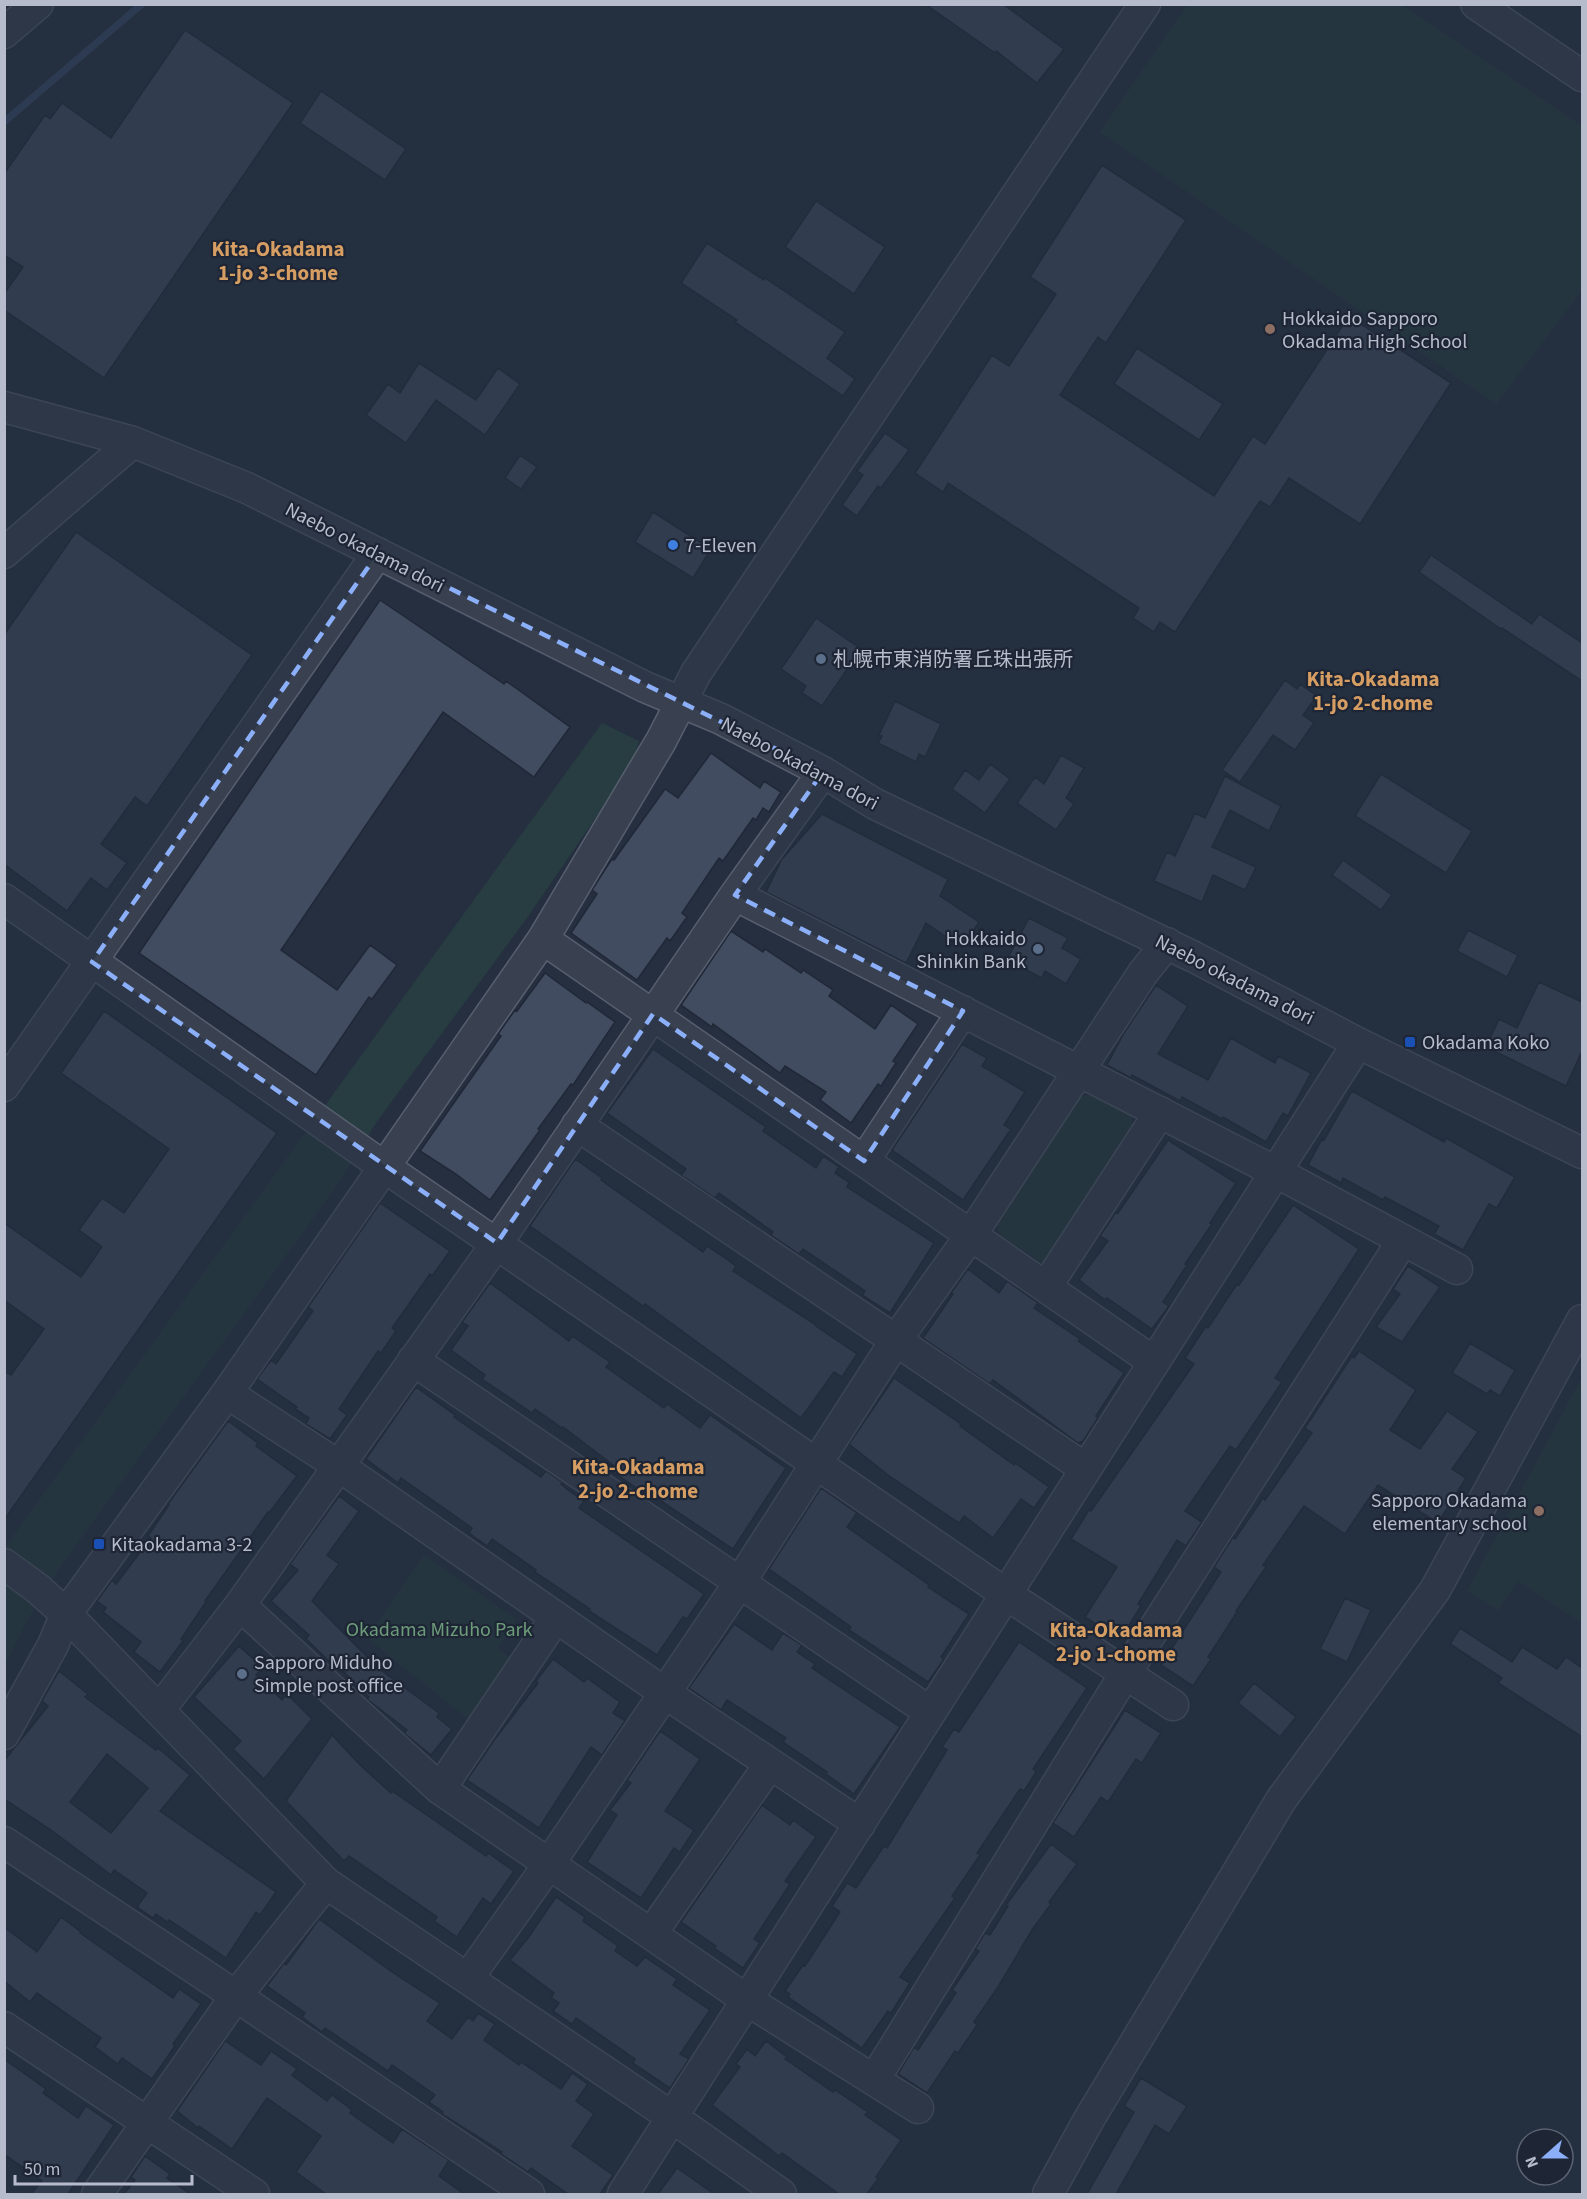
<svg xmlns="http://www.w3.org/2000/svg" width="1587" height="2199" font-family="'Source Sans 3','Noto Sans JP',sans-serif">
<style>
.green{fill:#273d41}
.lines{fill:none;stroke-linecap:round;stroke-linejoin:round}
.stream{stroke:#394968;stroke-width:7}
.building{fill:#414c60;stroke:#202837;stroke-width:1.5;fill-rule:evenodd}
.minor-casing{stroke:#575f6e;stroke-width:33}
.minor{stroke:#394150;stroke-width:30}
.marked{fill:none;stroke:#8caff9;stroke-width:4.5;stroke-dasharray:12 8;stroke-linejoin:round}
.education-dot{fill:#8d6e63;stroke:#1e2635;stroke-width:2}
.shop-dot{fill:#3f7fe0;stroke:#1e2635;stroke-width:2}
.service-dot{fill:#5c6f8a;stroke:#1e2635;stroke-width:2}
.transit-dot{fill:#1a4fb4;stroke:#1e2635;stroke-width:2}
.labels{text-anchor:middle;stroke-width:4.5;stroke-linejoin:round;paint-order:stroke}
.poi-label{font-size:20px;fill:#b6bccb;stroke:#1e2635;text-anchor:start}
.street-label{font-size:20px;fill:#b6bccb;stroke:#1e2635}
.park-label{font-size:20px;fill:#6d9c7b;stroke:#1e2635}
.neighbourhood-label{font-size:21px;font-weight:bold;fill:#d79e64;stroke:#1e2635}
</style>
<rect width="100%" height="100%" fill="#252f40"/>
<path class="green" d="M 1187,5 L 1402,5 L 1582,126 L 1582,290 L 1496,404 L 1100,132 Z
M 602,723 L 639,741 L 632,765 L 527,918 L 378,1120 L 340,1181 L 60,1567 L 27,1621 L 5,1665 L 6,1546 Z
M 1089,1095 L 1131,1115 L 1134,1129 L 1044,1264 L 1000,1235 L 996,1223 L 1078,1098 Z
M 1582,1377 L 1582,1623 L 1518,1581 L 1498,1610 L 1467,1591 Z
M 424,1555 L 517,1620 L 498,1648 L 512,1659 L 468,1719 L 367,1638 Z"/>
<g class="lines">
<path class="stream" d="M 4,122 L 142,4"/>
</g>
<path class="building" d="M 925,4 L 1003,4 L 1064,49 L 1037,83 L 996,51 L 995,53 Z
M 185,30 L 293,103 L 104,378 L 4,310 L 4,294 L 23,267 L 4,255 L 4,174 L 45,115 L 50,119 L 62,103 L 111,138 Z
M 321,91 L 406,149 L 385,180 L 300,123 Z
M 1102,165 L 1186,220 L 1106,343 L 1098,337 L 1060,395 L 1214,496 L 1253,436 L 1265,444 L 1349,316 L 1451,383 L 1360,524 L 1289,478 L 1270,507 L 1260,501 L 1175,632 L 1160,622 L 1154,632 L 1133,618 L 1139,608 L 948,483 L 943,492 L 915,473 L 992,355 L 1009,366 L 1056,294 L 1030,277 Z
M 816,201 L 885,247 L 854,294 L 785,247 Z
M 707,243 L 764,280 L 765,278 L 845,332 L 827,358 L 855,379 L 843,396 L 735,322 L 737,320 L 681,283 Z
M 1137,348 L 1223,404 L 1199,440 L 1114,384 Z
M 419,363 L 476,400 L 498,368 L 520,384 L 485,435 L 436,400 L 406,443 L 366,415 L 388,384 L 400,393 Z
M 885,433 L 909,450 L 881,488 L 878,486 L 857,516 L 842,505 L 863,475 L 857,471 Z
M 520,455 L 537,467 L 521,489 L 505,478 Z
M 653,512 L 711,549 L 693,578 L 635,542 Z
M 76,532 L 252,655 L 147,806 L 135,797 L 101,844 L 127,863 L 107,890 L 91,878 L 67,911 L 4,864 L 4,635 Z
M 1431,555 L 1532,624 L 1539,614 L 1582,643 L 1582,681 L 1502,628 L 1501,629 L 1419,572 Z
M 380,600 L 504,684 L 506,681 L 570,727 L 534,777 L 443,712 L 281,950 L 337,990 L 370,945 L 397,965 L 372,999 L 369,997 L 316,1075 L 139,953 Z
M 816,618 L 861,649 L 822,706 L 802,693 L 806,686 L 781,669 Z
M 1285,680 L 1297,689 L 1300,684 L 1317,696 L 1303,715 L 1314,723 L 1295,750 L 1273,735 L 1240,782 L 1222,770 Z
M 895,701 L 941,724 L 925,757 L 919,754 L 916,762 L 878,743 L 882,736 L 879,735 Z
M 711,753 L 760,788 L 764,781 L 781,792 L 769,812 L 763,808 L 756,820 L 753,818 L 723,861 L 719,858 L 682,913 L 687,917 L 670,941 L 667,938 L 637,980 L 571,933 L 597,894 L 592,890 L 604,871 L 612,859 L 614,860 L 665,789 L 678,798 Z
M 1061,755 L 1084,768 L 1066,798 L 1074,804 L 1056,830 L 1017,803 L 1035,777 L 1044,784 Z
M 990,764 L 1010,779 L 985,813 L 952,789 L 965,770 L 979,780 Z
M 1381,774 L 1472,831 L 1446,873 L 1355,816 Z
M 1225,776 L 1281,806 L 1269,831 L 1230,810 L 1212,847 L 1256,867 L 1245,890 L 1213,875 L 1202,902 L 1154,881 L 1167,852 L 1175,856 L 1195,813 L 1205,818 Z
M 822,814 L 948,879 L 940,896 L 979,922 L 962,948 L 926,923 L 906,963 L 766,892 L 782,859 Z
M 1343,860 L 1392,895 L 1381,910 L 1332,875 Z
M 1029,918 L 1068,938 L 1062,948 L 1081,959 L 1066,984 L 1045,971 L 1042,978 L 1007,960 Z
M 1468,930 L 1518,955 L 1507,977 L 1457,951 Z
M 731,931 L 763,952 L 765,949 L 801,973 L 803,970 L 833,990 L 829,996 L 875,1029 L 891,1005 L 918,1024 L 893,1061 L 896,1063 L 881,1086 L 878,1084 L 851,1123 L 820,1100 L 826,1092 L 785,1066 L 780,1073 L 713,1024 L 712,1027 L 681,1005 Z
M 545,973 L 586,1003 L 587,1002 L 615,1022 L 573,1085 L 571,1084 L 538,1129 L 540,1130 L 490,1200 L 456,1174 L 420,1151 L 501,1036 L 498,1034 L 515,1010 L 517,1011 Z
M 1539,982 L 1582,1002 L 1582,1051 L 1566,1086 L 1486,1047 L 1499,1019 L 1517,1028 Z
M 1156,985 L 1188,1006 L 1158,1054 L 1208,1080 L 1231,1038 L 1275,1063 L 1278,1056 L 1311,1073 L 1288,1116 L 1283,1113 L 1266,1142 L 1223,1117 L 1222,1119 L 1182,1097 L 1180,1101 L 1132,1075 L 1131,1078 L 1107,1065 L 1124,1033 Z
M 104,1011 L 277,1133 L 4,1520 L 4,1371 L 11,1375 L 44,1329 L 4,1300 L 4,1223 L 81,1277 L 102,1247 L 79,1230 L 102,1198 L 124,1213 L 169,1149 L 61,1073 Z
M 962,1044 L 987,1058 L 982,1066 L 1025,1092 L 1004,1125 L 1011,1129 L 963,1200 L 892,1150 Z
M 653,1049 L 766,1127 L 763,1131 L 816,1168 L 823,1156 L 839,1167 L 835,1173 L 849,1182 L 847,1187 L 934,1243 L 890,1313 L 862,1295 L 865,1291 L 803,1249 L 799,1254 L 771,1235 L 773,1232 L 719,1193 L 715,1198 L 681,1175 L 686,1169 L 607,1113 Z
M 1352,1091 L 1444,1142 L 1446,1138 L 1515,1177 L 1497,1208 L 1489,1204 L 1463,1250 L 1434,1234 L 1439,1226 L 1385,1197 L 1383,1200 L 1343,1178 L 1341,1183 L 1308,1165 L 1322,1139 L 1324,1140 Z
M 1168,1140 L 1236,1183 L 1210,1223 L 1212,1224 L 1185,1264 L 1187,1265 L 1163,1302 L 1169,1306 L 1152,1329 L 1107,1298 L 1105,1300 L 1079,1280 L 1108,1241 L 1100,1236 L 1116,1212 L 1118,1213 Z
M 575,1159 L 602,1178 L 601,1180 L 703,1252 L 707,1246 L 725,1258 L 736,1266 L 733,1271 L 816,1325 L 816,1326 L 857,1354 L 842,1377 L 834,1372 L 801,1418 L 645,1304 L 643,1306 L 530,1226 Z
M 380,1203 L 450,1251 L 432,1276 L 430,1274 L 392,1328 L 396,1331 L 381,1353 L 378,1351 L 339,1409 L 347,1415 L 330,1439 L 306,1424 L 309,1418 L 295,1409 L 297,1407 L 257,1379 L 271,1360 L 276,1364 L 313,1311 L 308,1307 Z
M 1293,1205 L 1359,1249 L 1275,1378 L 1282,1382 L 1236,1450 L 1230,1446 L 1185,1511 L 1202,1522 L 1186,1546 L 1177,1540 L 1138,1604 L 1141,1606 L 1120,1640 L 1085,1617 L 1117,1567 L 1071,1539 L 1089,1510 L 1091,1511 L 1194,1364 L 1185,1358 L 1206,1326 L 1208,1328 L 1237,1284 L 1239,1285 Z
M 1408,1266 L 1440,1287 L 1402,1342 L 1376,1327 L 1400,1294 L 1393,1289 Z
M 968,1269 L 999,1293 L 1007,1281 L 1038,1303 L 1034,1308 L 1080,1339 L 1078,1341 L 1124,1373 L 1096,1416 L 1098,1418 L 1083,1441 L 1078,1443 L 993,1380 L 990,1384 L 923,1338 L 953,1294 L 951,1293 Z
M 490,1283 L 569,1341 L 572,1336 L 610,1362 L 606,1367 L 664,1408 L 667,1404 L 700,1428 L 710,1415 L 786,1468 L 733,1549 L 649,1493 L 647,1495 L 610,1470 L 613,1465 L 563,1427 L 562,1428 L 535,1409 L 532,1413 L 482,1379 L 485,1375 L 451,1350 L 468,1326 L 462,1322 Z
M 1470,1343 L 1515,1370 L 1500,1396 L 1490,1390 L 1487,1394 L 1452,1373 Z
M 1359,1351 L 1416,1390 L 1390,1430 L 1420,1449 L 1447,1411 L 1478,1432 L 1452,1469 L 1466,1478 L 1438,1523 L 1378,1485 L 1345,1534 L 1304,1506 L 1263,1565 L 1266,1567 L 1236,1611 L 1237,1612 L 1208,1657 L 1211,1659 L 1193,1686 L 1161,1665 L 1221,1572 L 1214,1567 L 1233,1537 L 1235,1539 L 1263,1498 L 1265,1500 L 1312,1433 L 1305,1428 L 1352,1356 L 1354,1358 Z
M 894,1378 L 961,1424 L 960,1426 L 1014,1465 L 1015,1463 L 1049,1487 L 1034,1508 L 1021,1499 L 993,1538 L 964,1516 L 959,1523 L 888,1475 L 849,1444 Z
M 416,1387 L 455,1415 L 454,1417 L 541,1477 L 546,1471 L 562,1482 L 561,1484 L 568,1490 L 584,1501 L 579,1508 L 704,1594 L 687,1619 L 683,1617 L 657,1655 L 589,1611 L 590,1609 L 535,1572 L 536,1570 L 492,1539 L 487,1546 L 469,1533 L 472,1528 L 401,1478 L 398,1483 L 366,1459 Z
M 228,1421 L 258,1443 L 256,1446 L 297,1476 L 269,1513 L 268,1512 L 205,1601 L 206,1602 L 181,1639 L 183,1641 L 160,1672 L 134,1652 L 141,1642 L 103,1612 L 106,1608 L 97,1601 L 112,1580 L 116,1584 L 151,1538 L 148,1536 L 169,1505 L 168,1504 Z
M 821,1488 L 857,1513 L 847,1527 L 929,1585 L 928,1587 L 969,1614 L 941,1657 L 944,1659 L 928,1682 L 849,1630 L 851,1627 L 769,1569 Z
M 339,1496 L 359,1511 L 327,1555 L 339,1564 L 312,1601 L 378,1668 L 439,1713 L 437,1717 L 452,1729 L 431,1755 L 404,1733 L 407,1730 L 367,1699 L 369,1697 L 331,1659 L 329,1661 L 306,1639 L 309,1635 L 271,1601 L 298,1570 L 290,1564 Z
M 1345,1598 L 1371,1610 L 1347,1662 L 1320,1649 Z
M 734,1624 L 772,1650 L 783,1633 L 802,1645 L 797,1652 L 815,1664 L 812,1668 L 900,1727 L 854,1794 L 826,1774 L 827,1772 L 783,1742 L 786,1738 L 727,1700 L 721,1710 L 689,1688 Z
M 1460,1628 L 1512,1662 L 1522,1647 L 1557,1669 L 1566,1657 L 1582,1668 L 1582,1737 L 1498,1683 L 1502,1678 L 1450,1644 Z
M 1019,1642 L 1087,1688 L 1033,1769 L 1036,1772 L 1024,1791 L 1020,1789 L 977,1853 L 980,1855 L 952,1896 L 955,1898 L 900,1977 L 910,1983 L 891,2013 L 888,2011 L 862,2048 L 788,1997 L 790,1994 L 785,1991 L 803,1965 L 805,1966 L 840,1912 L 832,1906 L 847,1883 L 856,1888 L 884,1846 L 887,1848 L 947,1750 L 942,1747 L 954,1729 L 959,1732 Z
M 239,1646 L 263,1668 L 256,1675 L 282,1700 L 287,1694 L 312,1719 L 264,1779 L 233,1749 L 241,1741 L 194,1697 Z
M 553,1659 L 584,1682 L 587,1678 L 620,1702 L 613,1713 L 625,1721 L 602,1755 L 591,1747 L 539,1828 L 467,1780 L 495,1739 L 538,1683 L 536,1681 Z
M 59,1671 L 88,1694 L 85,1697 L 156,1750 L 158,1748 L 190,1775 L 160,1811 L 276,1892 L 260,1915 L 256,1912 L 226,1958 L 169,1920 L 167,1922 L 156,1914 L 153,1918 L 137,1907 L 147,1893 L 114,1870 L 111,1875 L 51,1830 L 4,1799 L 4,1761 L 48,1706 L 42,1701 ZM 107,1754 L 148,1788 L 111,1833 L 70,1802 Z
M 1254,1683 L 1296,1717 L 1280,1737 L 1238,1703 Z
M 1125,1710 L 1161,1733 L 1142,1763 L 1136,1759 L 1108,1802 L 1101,1797 L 1074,1837 L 1053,1823 Z
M 660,1731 L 700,1759 L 665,1811 L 694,1830 L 680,1852 L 674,1848 L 641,1898 L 587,1862 L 617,1815 L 610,1810 L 631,1783 L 627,1780 Z
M 332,1735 L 360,1765 L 391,1793 L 392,1791 L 486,1856 L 488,1853 L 514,1871 L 491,1904 L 483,1898 L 457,1937 L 434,1921 L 437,1917 L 349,1856 L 344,1861 L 286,1801 Z
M 762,1805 L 790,1825 L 793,1820 L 816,1837 L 785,1881 L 790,1884 L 754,1939 L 760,1943 L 743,1968 L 714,1948 L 716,1946 L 681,1922 Z
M 1051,1844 L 1077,1864 L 1049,1902 L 1051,1904 L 1032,1930 L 998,1987 L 974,2022 L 977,2025 L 958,2053 L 955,2051 L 927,2093 L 898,2074 L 914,2047 L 918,2050 L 956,1993 L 952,1990 L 979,1951 L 975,1949 L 985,1933 L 990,1935 L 1008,1906 L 1006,1905 Z
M 556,1897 L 585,1917 L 583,1921 L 618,1946 L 615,1951 L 637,1966 L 645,1957 L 677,1979 L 673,1985 L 710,2010 L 680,2054 L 689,2059 L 670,2088 L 633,2063 L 635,2059 L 576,2018 L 572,2024 L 553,2011 L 559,2003 L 551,1998 L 554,1993 L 510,1960 L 528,1938 Z
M 61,1917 L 81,1932 L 80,1933 L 173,1998 L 179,1989 L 201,2004 L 173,2044 L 175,2046 L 152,2079 L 122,2058 L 118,2064 L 95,2047 L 101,2038 L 37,1993 L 30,2002 L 4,1981 L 4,1927 L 37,1952 Z
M 319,1919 L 392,1972 L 440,2003 L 427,2021 L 452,2039 L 468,2017 L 473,2021 L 478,2013 L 495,2024 L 484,2040 L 519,2065 L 521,2062 L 561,2089 L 572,2073 L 588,2084 L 576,2101 L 594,2114 L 572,2146 L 613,2175 L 600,2194 L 568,2194 L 531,2168 L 528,2172 L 501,2154 L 502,2152 L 442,2114 L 443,2112 L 429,2102 L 435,2095 L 392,2065 L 388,2071 L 325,2028 L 322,2032 L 302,2017 L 305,2013 L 267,1986 L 284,1963 L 286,1965 Z
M 225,2041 L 261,2065 L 271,2051 L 297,2069 L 292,2075 L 327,2101 L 332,2095 L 352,2110 L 350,2113 L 393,2143 L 402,2129 L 449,2160 L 439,2176 L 464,2194 L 326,2194 L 296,2172 L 321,2136 L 267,2098 L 232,2149 L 199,2126 L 198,2128 L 177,2111 Z
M 766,2041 L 787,2057 L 785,2059 L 833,2092 L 835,2090 L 868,2112 L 865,2115 L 901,2140 L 876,2177 L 878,2179 L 867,2194 L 839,2194 L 782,2153 L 779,2156 L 712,2105 L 740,2067 L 736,2064 L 747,2049 L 755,2056 Z
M 4,2059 L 46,2089 L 43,2093 L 78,2118 L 86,2106 L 114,2125 L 68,2194 L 31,2194 L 42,2181 L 4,2154 Z
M 1141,2078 L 1187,2106 L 1169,2134 L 1155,2125 L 1116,2194 L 1087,2194 L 1134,2112 L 1124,2106 Z
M 145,2156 L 170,2174 L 167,2178 L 190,2194 L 124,2194 L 135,2180 L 131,2177 Z
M 677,2168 L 714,2194 L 658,2194 Z"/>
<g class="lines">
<defs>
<path id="minor" d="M 1476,4 L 1582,76
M 4,33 L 38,4
M 4,407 L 133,442 L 247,488 L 645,687 L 721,719 L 823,772 L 875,804 L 1194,957 L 1358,1043 L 1582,1153
M 4,553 L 133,442
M 735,895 L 1276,1172 L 1457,1269
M 4,899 L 383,1166 L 1006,1594 L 1173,1705
M 543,939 L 1154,1362
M 4,1086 L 378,553
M 577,1125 L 1086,1469
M 864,1161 L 963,1011
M 1046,1287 L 1160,1112
M 413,1360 L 930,1712
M 227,1393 L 339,1466 L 665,1693 L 860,1824
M 4,1564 L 37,1588 L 66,1614 L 326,1883 L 672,2117 L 781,2194
M 240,1605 L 440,1789 L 747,2000 L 918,2108
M 160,1709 L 240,1605 L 497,1243 L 735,895 L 823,772
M 4,1734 L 53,1645 L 66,1614 L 227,1393 L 543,939 L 661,741 L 696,673 L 1145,4
M 440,1789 L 556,1617
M 4,1842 L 236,1996 L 529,2194
M 651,1934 L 770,1764
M 468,1978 L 549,1864 L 740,1582 L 896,1340 L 971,1235 L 1143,973 L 1167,943
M 4,2027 L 254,2194
M 874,2080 L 1125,1674 L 1403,1240
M 97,2194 L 236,1996 L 326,1883
M 623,2194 L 1358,1043
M 1048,2194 L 1088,2121 L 1281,1800 L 1435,1590 L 1582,1320"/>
</defs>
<use href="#minor" class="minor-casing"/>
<use href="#minor" class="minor"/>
</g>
<path d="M0 0H1587V2199H0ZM 378,553 L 823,772 L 735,895 L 963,1011 L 864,1161 L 653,1014 L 497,1243 L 92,962 Z" fill="#252f40" fill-opacity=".55" fill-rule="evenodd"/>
<path class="marked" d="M 378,553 L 823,772 L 735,895 L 963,1011 L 864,1161 L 653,1014 L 497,1243 L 92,962 Z"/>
<g class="education-dot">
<circle cx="1270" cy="329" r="6"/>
<circle cx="1539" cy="1511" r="6"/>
</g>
<circle class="shop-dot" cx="673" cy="545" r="6"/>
<g class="service-dot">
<circle cx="821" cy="659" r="6"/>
<circle cx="1038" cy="949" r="6"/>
<circle cx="242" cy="1674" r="6"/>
</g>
<g class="transit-dot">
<rect x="1404" y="1036" width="12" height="12" rx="3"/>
<rect x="93" y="1538" width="12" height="12" rx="3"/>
</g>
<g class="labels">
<g class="poi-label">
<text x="1282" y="325">Hokkaido Sapporo<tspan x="1282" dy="23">Okadama High School</tspan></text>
<text x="685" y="552">7-Eleven</text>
<text x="833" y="666">札幌市東消防署丘珠出張所</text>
<text x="1026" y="945" text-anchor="end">Hokkaido<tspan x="1026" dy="23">Shinkin Bank</tspan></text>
<text x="1422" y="1049">Okadama Koko</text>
<text x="1527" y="1507" text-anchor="end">Sapporo Okadama<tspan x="1527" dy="23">elementary school</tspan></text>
<text x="111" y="1551">Kitaokadama 3-2</text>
<text x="254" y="1669">Sapporo Miduho<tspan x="254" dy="23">Simple post office</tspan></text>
</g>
<g class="street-label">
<text transform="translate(365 547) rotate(27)" y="7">Naebo okadama dori</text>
<text transform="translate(800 763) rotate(28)" y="7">Naebo okadama dori</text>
<text transform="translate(1235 979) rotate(27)" y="7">Naebo okadama dori</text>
</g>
<g class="park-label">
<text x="439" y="1636">Okadama Mizuho Park</text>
</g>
<g class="neighbourhood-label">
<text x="278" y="256">Kita-Okadama<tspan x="278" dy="24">1-jo 3-chome</tspan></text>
<text x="1373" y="686">Kita-Okadama<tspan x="1373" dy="24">1-jo 2-chome</tspan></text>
<text x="638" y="1474">Kita-Okadama<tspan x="638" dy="24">2-jo 2-chome</tspan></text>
<text x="1116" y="1637">Kita-Okadama<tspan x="1116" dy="24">2-jo 1-chome</tspan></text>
</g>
</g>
<rect width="1587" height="2199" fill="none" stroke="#b6bccb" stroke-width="12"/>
<g transform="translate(1545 2157) rotate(249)"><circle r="28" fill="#1e2635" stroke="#5b6271" stroke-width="1.5"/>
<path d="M0-4.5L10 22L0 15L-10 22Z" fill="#8caff9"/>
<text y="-9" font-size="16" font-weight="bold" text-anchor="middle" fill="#b6bccb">N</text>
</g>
<path d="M15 2175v9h177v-9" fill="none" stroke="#b6bccb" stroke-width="3"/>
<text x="24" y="2175" font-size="18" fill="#b6bccb" stroke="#1e2635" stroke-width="4.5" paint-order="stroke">50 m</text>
</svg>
